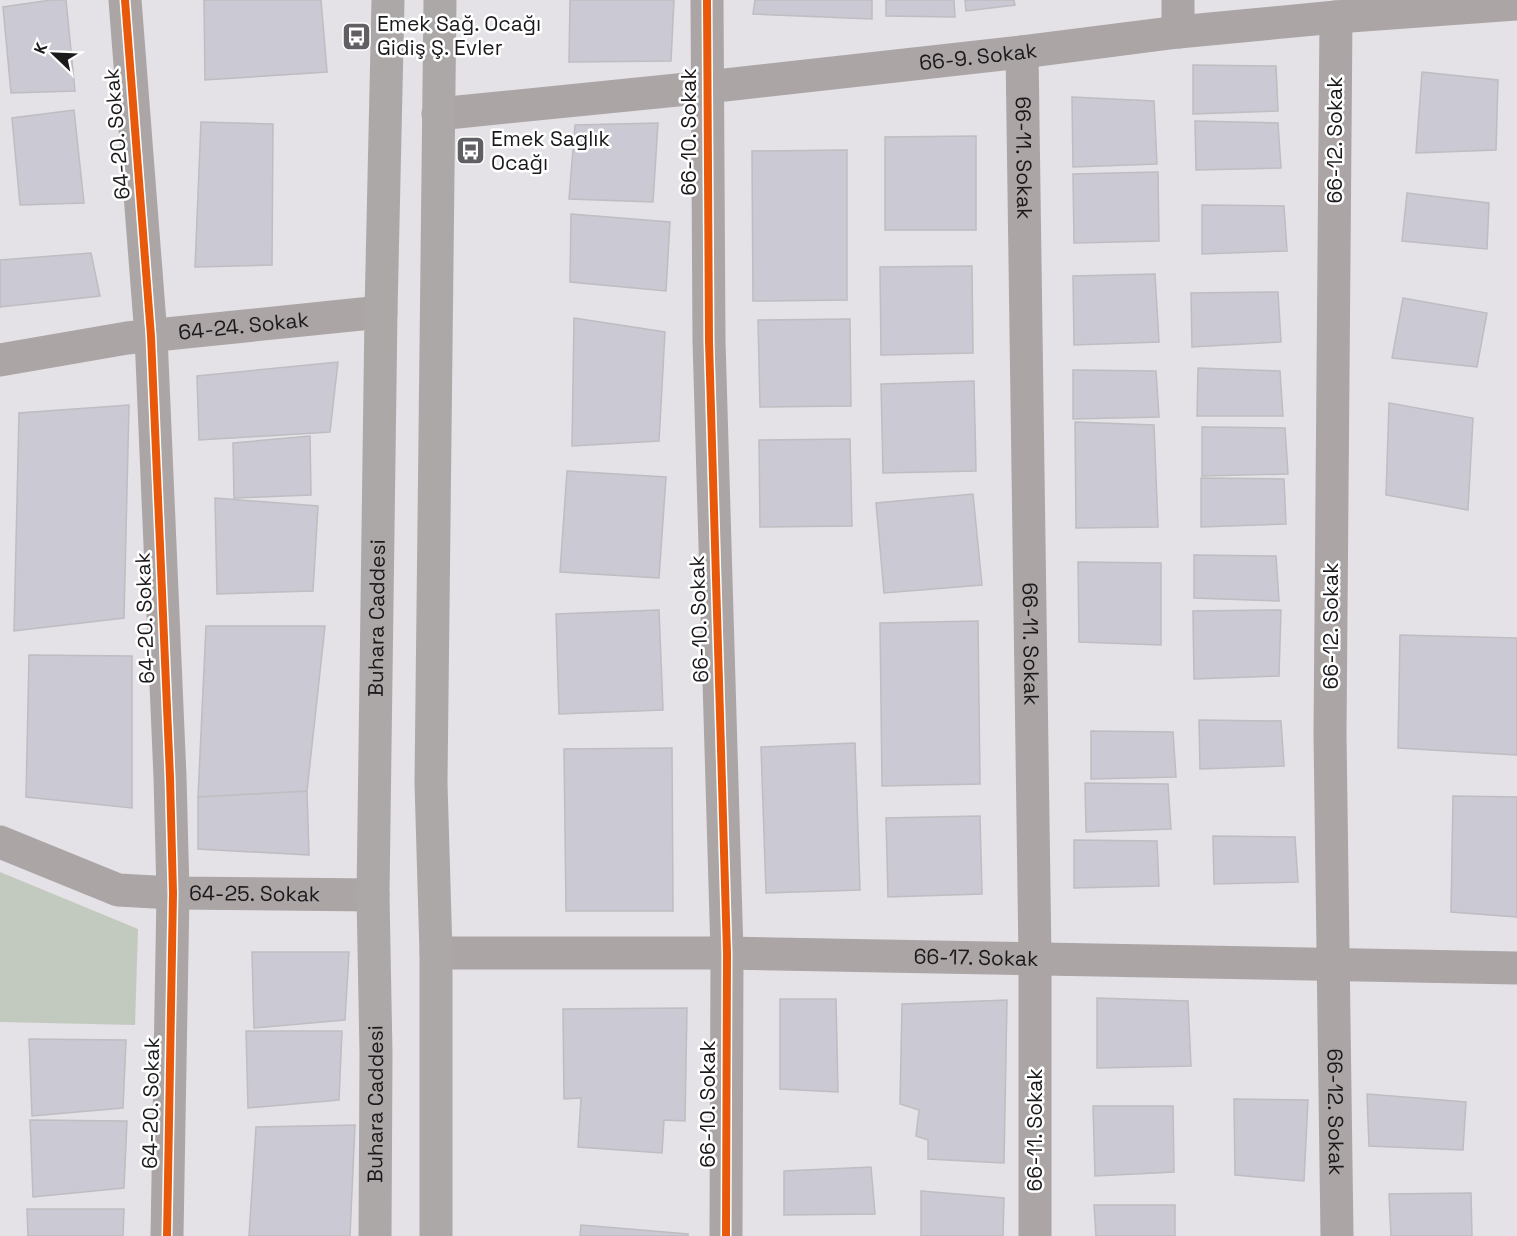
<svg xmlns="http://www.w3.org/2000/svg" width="1517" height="1236" font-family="'Space Grotesk',sans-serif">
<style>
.green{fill:#c2cabf}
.building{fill:#cbc9d3;stroke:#bebdc1;stroke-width:1.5}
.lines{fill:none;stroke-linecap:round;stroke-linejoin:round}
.minor{stroke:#aba5a5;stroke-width:33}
.primary{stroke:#ada8a8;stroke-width:33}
.cycleway-casing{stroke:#fff;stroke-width:11}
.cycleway{stroke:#e8590c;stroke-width:8}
.labels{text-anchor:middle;stroke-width:5;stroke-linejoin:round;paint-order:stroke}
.poi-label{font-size:21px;fill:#1b191c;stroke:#fff;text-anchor:start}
.street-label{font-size:21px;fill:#1b191c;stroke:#fff}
</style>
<rect width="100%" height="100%" fill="#e4e1e7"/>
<path class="green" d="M 0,872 L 138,929 L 135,1025 L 0,1022 Z"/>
<path class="building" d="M 51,0 L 66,0 L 75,91 L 11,93 L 3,7 Z
M 204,0 L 321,0 L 327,72 L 205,80 Z
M 570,0 L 674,0 L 671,61 L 569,62 Z
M 755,0 L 872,0 L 872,19 L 753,14 Z
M 886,0 L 954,0 L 955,17 L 886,16 Z
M 965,0 L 1014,0 L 1015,5 L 966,11 Z
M 1193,65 L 1276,66 L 1278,111 L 1193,114 Z
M 1422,72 L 1498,80 L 1496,150 L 1416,153 Z
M 1072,97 L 1154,101 L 1157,164 L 1073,167 Z
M 74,110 L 84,203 L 20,205 L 12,118 Z
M 1195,121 L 1278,123 L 1281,168 L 1196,170 Z
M 201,122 L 273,124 L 272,265 L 195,267 Z
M 658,123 L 653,202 L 569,199 L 575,125 Z
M 976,136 L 976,230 L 885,230 L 885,137 Z
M 847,150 L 847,300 L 753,301 L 752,151 Z
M 1158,172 L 1159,241 L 1074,243 L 1073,174 Z
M 1407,193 L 1489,203 L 1487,249 L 1402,241 Z
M 1202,205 L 1284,206 L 1287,251 L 1202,254 Z
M 571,214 L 670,222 L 666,291 L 570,282 Z
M 91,253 L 100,296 L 0,307 L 0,260 Z
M 972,266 L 973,353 L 881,355 L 880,267 Z
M 1155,274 L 1159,342 L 1074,345 L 1073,276 Z
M 1278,292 L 1281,342 L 1192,347 L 1191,293 Z
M 1403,298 L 1487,313 L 1477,367 L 1392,358 Z
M 574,318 L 665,332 L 659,441 L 572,446 Z
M 850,319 L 851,406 L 760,407 L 758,320 Z
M 338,362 L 330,432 L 199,440 L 197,376 Z
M 1198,368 L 1280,371 L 1283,416 L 1197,416 Z
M 1073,370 L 1156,371 L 1159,417 L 1073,419 Z
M 974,381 L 976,471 L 883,473 L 881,384 Z
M 1389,403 L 1473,418 L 1468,510 L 1386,495 Z
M 129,405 L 124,618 L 14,631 L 19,413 Z
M 1075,422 L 1154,425 L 1158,527 L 1076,528 Z
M 1202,427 L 1285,428 L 1288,474 L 1202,476 Z
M 310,436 L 311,495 L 234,498 L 233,443 Z
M 850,439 L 852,526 L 760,527 L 759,440 Z
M 567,471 L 666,477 L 659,578 L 560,572 Z
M 1201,478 L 1284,479 L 1286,524 L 1201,527 Z
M 973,494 L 982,585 L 884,593 L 876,503 Z
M 215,498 L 318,506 L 313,591 L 217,594 Z
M 1194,555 L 1276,556 L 1279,601 L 1194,598 Z
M 1078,562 L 1161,563 L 1161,645 L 1079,642 Z
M 659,610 L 663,710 L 559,714 L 556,614 Z
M 1281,610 L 1279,676 L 1194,679 L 1193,611 Z
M 978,621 L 980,784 L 882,786 L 880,623 Z
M 206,626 L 325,626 L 307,791 L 198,797 Z
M 1400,635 L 1517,638 L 1517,755 L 1398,748 Z
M 29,655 L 132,656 L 132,808 L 26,797 Z
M 1199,720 L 1281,721 L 1284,766 L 1200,769 Z
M 1091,731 L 1173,732 L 1176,777 L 1091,779 Z
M 855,743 L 860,890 L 766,893 L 761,747 Z
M 672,748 L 673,911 L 566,911 L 564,749 Z
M 1085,783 L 1168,784 L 1171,829 L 1086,832 Z
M 307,791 L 309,855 L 198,849 L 198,797 Z
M 1453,796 L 1517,797 L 1517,917 L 1451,912 Z
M 980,816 L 982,894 L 888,897 L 886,818 Z
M 1213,836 L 1295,837 L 1298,882 L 1214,884 Z
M 1074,840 L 1157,841 L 1159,886 L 1074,888 Z
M 252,952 L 349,952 L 345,1020 L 254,1028 Z
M 1097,998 L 1188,1001 L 1191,1066 L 1097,1068 Z
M 780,999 L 836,999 L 838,1092 L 780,1089 Z
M 1007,1000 L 1004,1163 L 928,1159 L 928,1140 L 916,1136 L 919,1110 L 900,1104 L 902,1004 Z
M 687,1008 L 685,1121 L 664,1120 L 662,1153 L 578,1147 L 581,1098 L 564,1099 L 563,1009 Z
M 246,1031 L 342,1031 L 339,1100 L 248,1108 Z
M 29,1039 L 126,1040 L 123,1108 L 32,1116 Z
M 1367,1094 L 1466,1102 L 1463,1150 L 1369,1146 Z
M 1234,1099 L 1308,1100 L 1304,1181 L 1235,1175 Z
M 1093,1106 L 1173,1106 L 1174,1172 L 1095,1176 Z
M 30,1120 L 127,1121 L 124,1188 L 33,1197 Z
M 355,1125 L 350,1236 L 249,1236 L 256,1127 Z
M 871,1167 L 875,1214 L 784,1215 L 784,1171 Z
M 921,1191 L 1004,1198 L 1003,1236 L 921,1236 Z
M 1471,1193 L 1472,1236 L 1391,1236 L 1389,1194 Z
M 1094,1205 L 1175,1205 L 1175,1236 L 1096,1236 Z
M 27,1209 L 124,1209 L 123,1236 L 28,1236 Z
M 581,1225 L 688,1234 L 688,1236 L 580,1236 Z"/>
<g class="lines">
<g class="minor">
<path d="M 125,0 L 151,336 L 170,777 L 173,893 L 167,1236"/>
<path d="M 707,0 L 709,341 L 727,953 L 726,1236"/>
<path id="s1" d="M 1336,17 L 1330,734 L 1337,1236"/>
<path d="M 1178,32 L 1178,0"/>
<path id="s2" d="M 1022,52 L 1035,959 L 1035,1236"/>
<path id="s3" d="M 438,114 L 707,87 L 1022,52 L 1178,32 L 1336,17 L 1517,4"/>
<path id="s4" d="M 0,360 L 127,338 L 381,312"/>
<path id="s5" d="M 0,842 L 118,890 L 173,893 L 373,895"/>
<path id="s6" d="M 436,953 L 727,953 L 1517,968"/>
</g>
<g class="primary">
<path id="s7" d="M 375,1236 L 376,1054 L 373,895 L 381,312 L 388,0"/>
<path d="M 436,1236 L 436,953 L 431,783 L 440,0"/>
</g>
<defs>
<path id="cycleway" d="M 125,0 L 151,336 L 170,777 L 173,893 L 167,1236
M 707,0 L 709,341 L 727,953 L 726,1236"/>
</defs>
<use href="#cycleway" class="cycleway-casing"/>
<use href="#cycleway" class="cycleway"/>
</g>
<defs>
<symbol id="bus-square" viewBox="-11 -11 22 22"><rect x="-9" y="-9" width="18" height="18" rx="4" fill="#615f63" stroke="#fff"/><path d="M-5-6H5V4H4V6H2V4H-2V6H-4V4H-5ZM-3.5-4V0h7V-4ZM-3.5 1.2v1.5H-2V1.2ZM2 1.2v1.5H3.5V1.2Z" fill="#fff"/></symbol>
</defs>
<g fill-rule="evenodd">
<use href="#bus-square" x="340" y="20" width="33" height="33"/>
<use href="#bus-square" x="454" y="134" width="33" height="33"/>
</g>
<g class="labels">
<g class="poi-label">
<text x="377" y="31">Emek Sağ. Ocağı<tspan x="377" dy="24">Gidiş Ş. Evler</tspan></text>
<text x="491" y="146">Emek Saglık<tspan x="491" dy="24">Ocağı</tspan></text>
</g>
<g class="street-label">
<text dy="7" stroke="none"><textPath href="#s3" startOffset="543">66-9. Sokak</textPath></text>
<text transform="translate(689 132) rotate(-90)" y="7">66-10. Sokak</text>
<text transform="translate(117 134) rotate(-95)" y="7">64-20. Sokak</text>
<text transform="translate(1335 140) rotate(-90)" y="7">66-12. Sokak</text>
<text dy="7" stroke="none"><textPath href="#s2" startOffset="106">66-11. Sokak</textPath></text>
<text dy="7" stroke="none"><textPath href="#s4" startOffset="246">64-24. Sokak</textPath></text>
<text transform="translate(145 618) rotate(-92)" y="7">64-20. Sokak</text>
<text dy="7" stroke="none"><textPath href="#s7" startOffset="618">Buhara Caddesi</textPath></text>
<text transform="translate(699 619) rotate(-92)" y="7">66-10. Sokak</text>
<text transform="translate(1331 626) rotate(-90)" y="7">66-12. Sokak</text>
<text dy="7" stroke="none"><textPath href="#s2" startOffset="592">66-11. Sokak</textPath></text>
<text dy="7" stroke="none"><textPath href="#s5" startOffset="264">64-25. Sokak</textPath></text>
<text dy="7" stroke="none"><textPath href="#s6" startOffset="540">66-17. Sokak</textPath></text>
<text transform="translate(151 1103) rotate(-89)" y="7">64-20. Sokak</text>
<text dy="7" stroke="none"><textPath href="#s7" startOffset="132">Buhara Caddesi</textPath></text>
<text transform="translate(708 1104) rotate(-90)" y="7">66-10. Sokak</text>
<text dy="7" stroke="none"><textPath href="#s1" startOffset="1095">66-12. Sokak</textPath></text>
<text transform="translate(1035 1130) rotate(-90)" y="7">66-11. Sokak</text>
</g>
</g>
<g transform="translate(54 54) rotate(293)" stroke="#ffffff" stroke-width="4.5" paint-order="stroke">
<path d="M0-4.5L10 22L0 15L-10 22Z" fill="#1b191c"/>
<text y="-9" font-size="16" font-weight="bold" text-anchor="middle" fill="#1b191c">K</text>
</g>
</svg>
